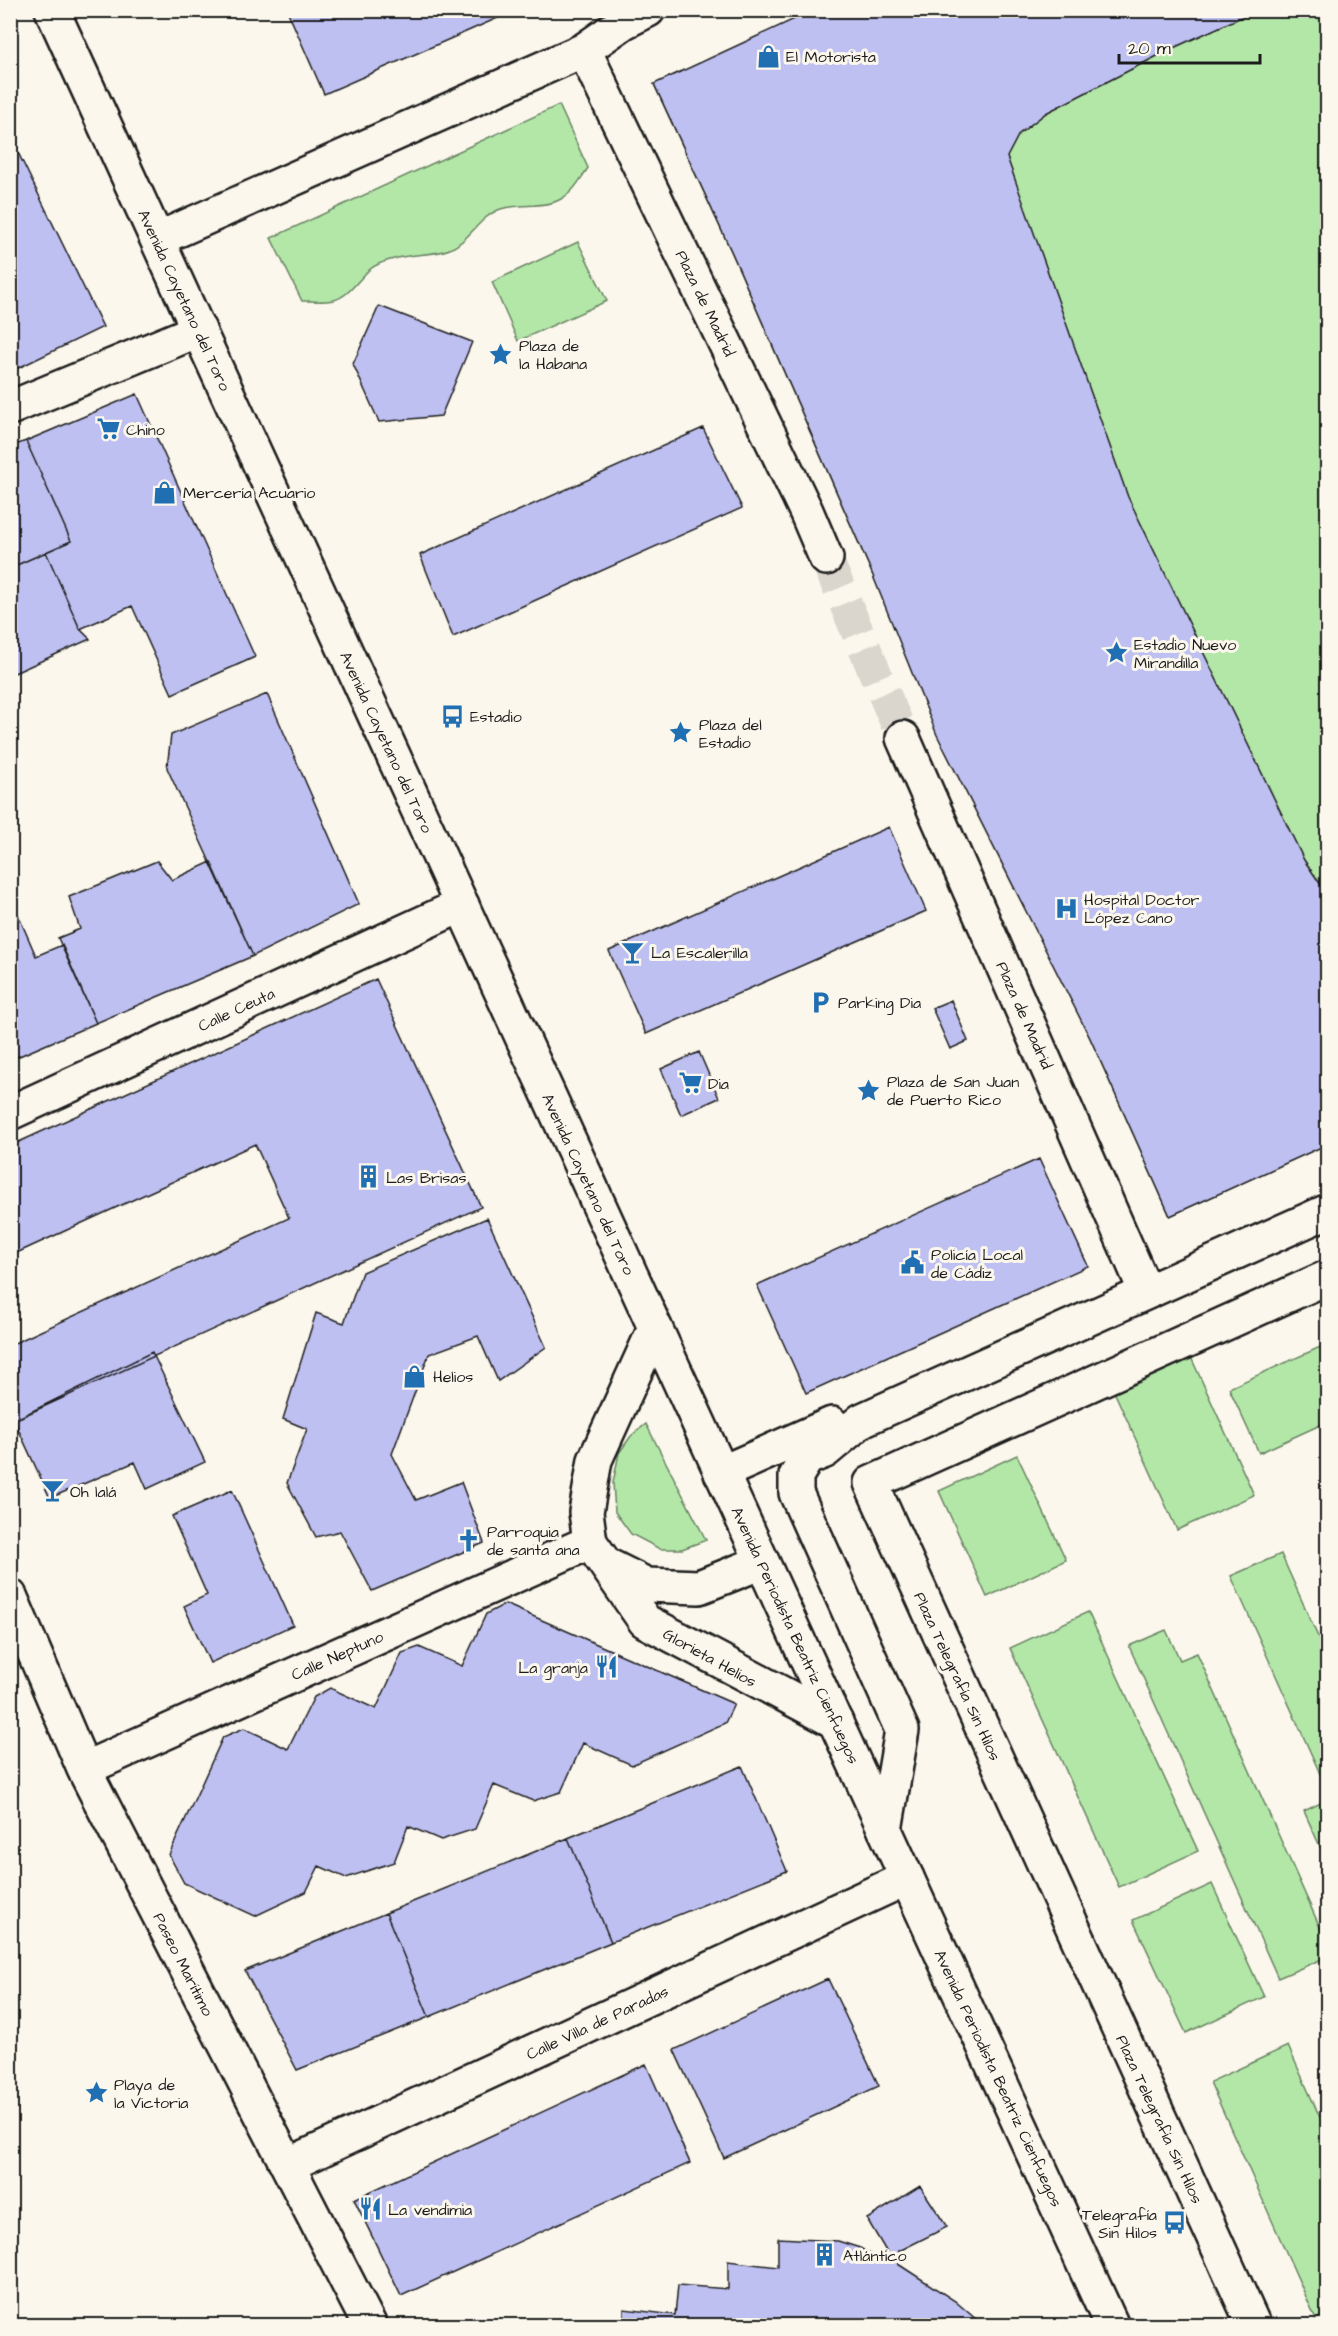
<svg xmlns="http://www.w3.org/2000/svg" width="1338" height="2336" font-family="'Architects Daughter',sans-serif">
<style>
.green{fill:#b3e7a8;stroke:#688262;stroke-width:1.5}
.building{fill:#bec0f2;stroke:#1c1c1c;stroke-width:1.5}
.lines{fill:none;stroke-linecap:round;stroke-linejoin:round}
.minor-tunnel{stroke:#dad6cd;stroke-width:33;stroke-dasharray:33 16;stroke-linecap:butt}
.pedestrian-casing{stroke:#1c1c1c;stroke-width:38}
.minor-casing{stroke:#1c1c1c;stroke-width:38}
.tertiary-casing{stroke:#1c1c1c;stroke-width:38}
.secondary-casing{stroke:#1c1c1c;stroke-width:38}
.pedestrian{stroke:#fbf7ec;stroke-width:33}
.minor{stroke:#fbf7ec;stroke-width:33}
.tertiary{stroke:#fbf7ec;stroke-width:33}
.secondary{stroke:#fbf7ec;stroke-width:33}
.labels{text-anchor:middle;stroke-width:6;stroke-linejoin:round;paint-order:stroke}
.poi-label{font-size:16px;fill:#1c1c1c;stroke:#fbf7ec;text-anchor:start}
.street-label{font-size:16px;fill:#1c1c1c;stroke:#fbf7ec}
</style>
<rect width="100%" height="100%" fill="#fbf7ec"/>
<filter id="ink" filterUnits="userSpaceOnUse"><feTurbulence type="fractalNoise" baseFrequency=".0167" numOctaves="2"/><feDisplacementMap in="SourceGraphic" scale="12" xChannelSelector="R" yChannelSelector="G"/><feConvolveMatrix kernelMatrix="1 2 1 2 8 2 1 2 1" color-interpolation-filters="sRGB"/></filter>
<g filter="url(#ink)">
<path class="green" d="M 814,11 L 1327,11 L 1327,1144 L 1170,1216 L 1090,1038 L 871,571 L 732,253 L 654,84 Z
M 559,105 L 588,168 C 579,181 573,194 557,201 C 542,208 517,203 498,210 C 479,218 470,239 452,248 C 437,256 412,253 394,259 C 385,261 376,264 369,270 C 358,280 349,296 334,300 C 324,302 312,301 302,301 L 271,238 Z
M 578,242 L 607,301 L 518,341 L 492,282 Z
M 1184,1342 L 1254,1495 L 1177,1530 L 1107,1376 Z
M 1327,1344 L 1327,1422 L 1259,1453 L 1229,1388 Z
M 646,1424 L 706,1540 L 682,1549 L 660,1549 L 631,1534 L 615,1512 L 613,1483 L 619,1453 L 631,1436 Z
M 1017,1455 L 1066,1560 L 987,1597 L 939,1491 Z
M 1281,1554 L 1327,1657 L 1327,1789 L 1231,1576 Z
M 1088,1612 L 1198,1851 L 1119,1887 L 1010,1648 Z
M 1166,1630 L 1180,1660 L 1197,1653 L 1327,1943 L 1327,1957 L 1278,1978 L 1129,1646 Z
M 1327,1800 L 1327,1862 L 1304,1811 Z
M 1212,1884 L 1264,1997 L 1186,2033 L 1133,1920 Z
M 1288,2046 L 1327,2133 L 1327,2314 L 1316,2319 L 1210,2082 Z"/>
<path class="building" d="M 287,10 L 516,10 L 324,94 Z
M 814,10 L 1257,10 L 1171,49 L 1046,113 L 1019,134 L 1007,157 L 1128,497 L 1304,860 L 1328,895 L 1328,1144 L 1170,1216 L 1090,1038 L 937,735 L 871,571 L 732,253 L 654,84 Z
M 10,136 L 103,327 L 10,372 Z
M 379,306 L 472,342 L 441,416 L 379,422 L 353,364 Z
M 137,394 L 255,657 L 172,694 L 132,606 L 80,629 L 46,552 L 71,541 L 26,441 Z
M 703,428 L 742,508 L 453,637 L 420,555 Z
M 26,441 L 71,541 L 10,568 L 10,447 Z
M 46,552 L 80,629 L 90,639 L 10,675 L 10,568 Z
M 267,694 L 359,904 L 253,956 L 167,768 L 171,735 Z
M 889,827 L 926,911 L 646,1034 L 609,951 Z
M 157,861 L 172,880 L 211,862 L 253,956 L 96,1023 L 58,938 L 80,929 L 69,897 Z
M 16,910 L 36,956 L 62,945 L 96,1023 L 10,1060 L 10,912 Z
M 376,979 L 481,1207 L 10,1422 L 10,1345 L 289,1218 L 255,1144 L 10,1256 L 10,1146 Z
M 951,1000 L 968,1041 L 950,1049 L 932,1008 Z
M 699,1052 L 719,1098 L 681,1115 L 661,1069 Z
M 1039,1159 L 1088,1266 L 806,1393 L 757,1285 Z
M 487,1218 L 546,1347 L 498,1381 L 478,1336 L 429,1354 L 392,1454 L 416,1500 L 461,1482 L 484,1543 L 372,1591 L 340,1531 L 316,1537 L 287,1483 L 307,1429 L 283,1419 L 316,1313 L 344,1323 L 362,1272 Z
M 152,1352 L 205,1462 L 147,1489 L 135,1462 L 50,1498 L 14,1420 Z
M 232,1490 L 293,1625 L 210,1663 L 184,1606 L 207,1595 L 172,1516 Z
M 505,1604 L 734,1704 L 725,1723 L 632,1765 L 583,1743 L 561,1792 L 533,1801 L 494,1785 L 475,1829 L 441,1840 L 408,1826 L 394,1862 L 346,1878 L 319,1866 L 306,1892 L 255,1916 L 184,1883 L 169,1855 L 223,1737 L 244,1728 L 288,1749 L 314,1697 L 330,1688 L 376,1709 L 402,1653 L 419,1647 L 462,1666 L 486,1614 Z
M 742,1766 L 787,1871 L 611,1942 L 568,1838 Z
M 568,1838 L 611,1942 L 429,2017 L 386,1913 Z
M 386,1913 L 429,2017 L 297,2070 L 245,1971 Z
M 828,1979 L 879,2086 L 724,2158 L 674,2050 Z
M 646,2064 L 690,2163 L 401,2296 L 354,2199 Z
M 920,2186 L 947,2227 L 899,2251 L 898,2264 L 955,2301 L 984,2326 L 624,2326 L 624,2309 L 675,2315 L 678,2285 L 728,2289 L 728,2261 L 778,2267 L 778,2238 L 838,2241 L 860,2248 L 880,2260 L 886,2251 L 867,2219 Z"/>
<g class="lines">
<path class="minor-tunnel" d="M 826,558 L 903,738"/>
<defs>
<path id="pedestrian" d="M 1254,2326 L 871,1483 L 1328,1277"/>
<path id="minor" d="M 584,50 L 806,511 L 826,558
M 10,408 L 199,330
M 903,738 L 1146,1292
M 10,1113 L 462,905
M 655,1328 L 595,1460 L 586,1512 L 590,1542 L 645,1621 L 836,1722
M 721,1473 L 832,1424
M 609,1566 L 647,1585 L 699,1587 L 762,1562
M 10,1596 L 84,1769 L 370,2326
M 84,1769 L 590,1542
M 885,1830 L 902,1730 L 796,1493 L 796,1476 L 807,1458 L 825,1451 L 862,1420 L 1328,1211
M 288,2165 L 907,1878"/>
<path id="tertiary" d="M 158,239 L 584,50 L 624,22 L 648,10"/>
<path id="secondary" d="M 52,10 L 1112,2326"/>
</defs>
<use href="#pedestrian" class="pedestrian-casing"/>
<use href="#minor" class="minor-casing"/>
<use href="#tertiary" class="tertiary-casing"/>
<use href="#secondary" class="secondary-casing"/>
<use href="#pedestrian" class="pedestrian"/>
<use href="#minor" class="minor"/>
<use href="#tertiary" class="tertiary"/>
<use href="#secondary" class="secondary"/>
</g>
</g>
<defs>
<symbol id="shop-bare" viewBox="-9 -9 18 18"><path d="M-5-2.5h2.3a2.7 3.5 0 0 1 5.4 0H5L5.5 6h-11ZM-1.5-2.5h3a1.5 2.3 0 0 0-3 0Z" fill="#1f6fb2" stroke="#fbf7ec" stroke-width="2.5" paint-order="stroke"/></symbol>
<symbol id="sight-bare" viewBox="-9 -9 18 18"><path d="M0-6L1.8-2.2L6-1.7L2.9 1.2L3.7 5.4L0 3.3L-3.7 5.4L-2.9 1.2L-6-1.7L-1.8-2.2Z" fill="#1f6fb2" stroke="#fbf7ec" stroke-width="2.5" paint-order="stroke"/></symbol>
<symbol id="supermarket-bare" viewBox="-9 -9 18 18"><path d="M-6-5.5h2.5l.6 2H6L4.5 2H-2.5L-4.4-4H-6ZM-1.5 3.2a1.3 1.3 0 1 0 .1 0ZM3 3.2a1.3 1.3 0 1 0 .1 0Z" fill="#1f6fb2" stroke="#fbf7ec" stroke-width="2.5" paint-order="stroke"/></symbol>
<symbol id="bus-bare" viewBox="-9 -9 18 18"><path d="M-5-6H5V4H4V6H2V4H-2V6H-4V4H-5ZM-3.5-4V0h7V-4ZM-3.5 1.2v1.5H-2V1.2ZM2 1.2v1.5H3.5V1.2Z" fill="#1f6fb2" stroke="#fbf7ec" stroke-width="2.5" paint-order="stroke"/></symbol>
<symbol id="hospital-bare" viewBox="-9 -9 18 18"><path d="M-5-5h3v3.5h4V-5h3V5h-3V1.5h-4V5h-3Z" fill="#1f6fb2" stroke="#fbf7ec" stroke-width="2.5" paint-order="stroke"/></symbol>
<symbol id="bar-bare" viewBox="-9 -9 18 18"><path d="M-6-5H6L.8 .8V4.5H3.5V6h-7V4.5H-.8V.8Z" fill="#1f6fb2" stroke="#fbf7ec" stroke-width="2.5" paint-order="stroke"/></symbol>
<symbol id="parking-bare" viewBox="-9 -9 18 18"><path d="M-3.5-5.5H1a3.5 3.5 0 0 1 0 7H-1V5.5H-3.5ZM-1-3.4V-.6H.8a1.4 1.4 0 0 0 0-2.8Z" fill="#1f6fb2" stroke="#fbf7ec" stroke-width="2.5" paint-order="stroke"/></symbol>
<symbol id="building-bare" viewBox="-9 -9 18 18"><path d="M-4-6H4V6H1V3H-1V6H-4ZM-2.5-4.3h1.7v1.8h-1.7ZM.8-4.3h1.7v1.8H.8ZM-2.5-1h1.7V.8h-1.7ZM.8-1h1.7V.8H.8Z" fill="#1f6fb2" stroke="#fbf7ec" stroke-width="2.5" paint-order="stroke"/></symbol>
<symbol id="civic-bare" viewBox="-9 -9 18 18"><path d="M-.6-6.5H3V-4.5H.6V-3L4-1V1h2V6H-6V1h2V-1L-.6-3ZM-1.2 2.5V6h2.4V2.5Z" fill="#1f6fb2" stroke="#fbf7ec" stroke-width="2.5" paint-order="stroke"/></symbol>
<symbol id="church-bare" viewBox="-9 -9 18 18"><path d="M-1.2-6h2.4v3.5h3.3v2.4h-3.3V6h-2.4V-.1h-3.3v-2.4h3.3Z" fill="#1f6fb2" stroke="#fbf7ec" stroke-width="2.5" paint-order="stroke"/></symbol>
<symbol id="restaurant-bare" viewBox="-9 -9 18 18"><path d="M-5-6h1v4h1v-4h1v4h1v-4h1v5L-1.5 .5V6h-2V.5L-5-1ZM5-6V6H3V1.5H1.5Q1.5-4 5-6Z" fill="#1f6fb2" stroke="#fbf7ec" stroke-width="2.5" paint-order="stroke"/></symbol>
</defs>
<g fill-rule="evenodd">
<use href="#shop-bare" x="752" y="40" width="33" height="33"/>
<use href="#sight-bare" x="484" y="338" width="33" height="33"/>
<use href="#supermarket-bare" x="92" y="412" width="33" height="33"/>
<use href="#shop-bare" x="148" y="476" width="33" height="33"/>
<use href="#sight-bare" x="1100" y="636" width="33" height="33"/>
<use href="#bus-bare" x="436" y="700" width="33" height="33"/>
<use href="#sight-bare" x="664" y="716" width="33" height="33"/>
<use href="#hospital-bare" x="1050" y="892" width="33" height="33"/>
<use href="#bar-bare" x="616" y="936" width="33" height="33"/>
<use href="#parking-bare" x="804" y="986" width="33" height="33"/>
<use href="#supermarket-bare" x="674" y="1066" width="33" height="33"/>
<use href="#sight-bare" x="852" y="1074" width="33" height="33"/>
<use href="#building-bare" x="352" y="1160" width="33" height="33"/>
<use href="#civic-bare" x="896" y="1246" width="33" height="33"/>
<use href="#shop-bare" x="398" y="1360" width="33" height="33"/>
<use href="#bar-bare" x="36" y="1474" width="33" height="33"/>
<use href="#church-bare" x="452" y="1524" width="33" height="33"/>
<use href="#restaurant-bare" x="590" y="1650" width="33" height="33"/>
<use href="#sight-bare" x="80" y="2076" width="33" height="33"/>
<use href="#restaurant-bare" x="354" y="2192" width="33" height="33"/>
<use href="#bus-bare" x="1158" y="2206" width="33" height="33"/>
<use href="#building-bare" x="808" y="2238" width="33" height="33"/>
</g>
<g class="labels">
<g class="poi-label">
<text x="786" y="62">El Motorista</text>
<text x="519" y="351">Plaza de<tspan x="519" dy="18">la Habana</tspan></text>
<text x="126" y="435">Chino</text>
<text x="183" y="498">Mercería Acuario</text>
<text x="1134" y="650">Estadio Nuevo<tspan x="1134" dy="18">Mirandilla</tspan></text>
<text x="470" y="722">Estadio</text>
<text x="699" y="730">Plaza del<tspan x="699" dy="18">Estadio</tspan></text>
<text x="1084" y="905">Hospital Doctor<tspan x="1084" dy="18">López Cano</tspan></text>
<text x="651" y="958">La Escalerilla</text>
<text x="838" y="1008">Parking Dia</text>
<text x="887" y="1087">Plaza de San Juan<tspan x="887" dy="18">de Puerto Rico</tspan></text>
<text x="708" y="1089">Dia</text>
<text x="386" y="1183">Las Brisas</text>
<text x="931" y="1260">Policía Local<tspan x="931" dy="18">de Cádiz</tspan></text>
<text x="433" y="1382">Helios</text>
<text x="70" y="1497">Oh lalá</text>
<text x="487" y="1537">Parroquia<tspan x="487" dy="18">de santa ana</tspan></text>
<text x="588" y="1673" text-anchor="end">La granja</text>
<text x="114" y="2090">Playa de<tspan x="114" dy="18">la Victoria</tspan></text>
<text x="388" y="2215">La vendimia</text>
<text x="1157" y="2220" text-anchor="end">Telegrafía<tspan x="1157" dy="18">Sin Hilos</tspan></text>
<text x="843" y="2261">Atlántico</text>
</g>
<g class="street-label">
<text transform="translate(185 300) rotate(65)" y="6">Avenida Cayetano del Toro</text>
<text transform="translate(706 303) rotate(64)" y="6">Plaza de Madrid</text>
<text transform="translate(387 742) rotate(65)" y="6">Avenida Cayetano del Toro</text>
<text transform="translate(236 1009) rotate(-25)" y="6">Calle Ceuta</text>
<text transform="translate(1025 1015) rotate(66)" y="6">Plaza de Madrid</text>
<text transform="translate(589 1184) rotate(65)" y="6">Avenida Cayetano del Toro</text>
<text transform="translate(796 1635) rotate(65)" y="6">Avenida Periodista Beatriz Cienfuegos</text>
<text transform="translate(337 1655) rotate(-24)" y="6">Calle Neptuno</text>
<text transform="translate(710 1657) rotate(29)" y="6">Glorieta Helios</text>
<text transform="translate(958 1676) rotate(65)" y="6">Plaza Telegrafía Sin Hilos</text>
<text transform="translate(184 1964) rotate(63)" y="6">Paseo Marítimo</text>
<text transform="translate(597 2022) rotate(-25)" y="6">Calle Villa de Paradas</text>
<text transform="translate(999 2078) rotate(65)" y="6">Avenida Periodista Beatriz Cienfuegos</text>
<text transform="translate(1160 2119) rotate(65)" y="6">Plaza Telegrafía Sin Hilos</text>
</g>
</g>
<rect width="1338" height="2336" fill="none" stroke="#fbf7ec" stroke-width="36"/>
<rect x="18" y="18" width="1302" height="2300" fill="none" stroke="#1c1c1c" stroke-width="2" filter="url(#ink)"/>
<path d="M1119 54v9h141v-9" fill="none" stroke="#1c1c1c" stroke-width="3"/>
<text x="1128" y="54" font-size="18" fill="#1c1c1c" stroke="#fbf7ec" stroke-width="4.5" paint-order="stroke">20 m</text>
</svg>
